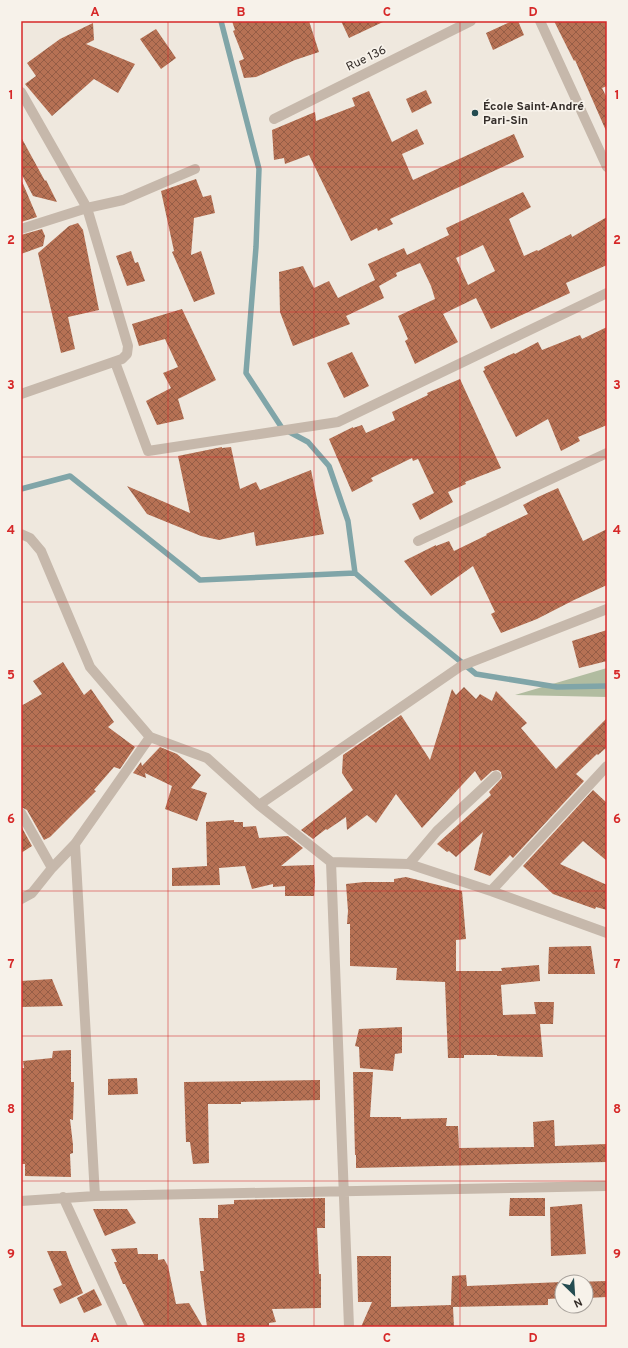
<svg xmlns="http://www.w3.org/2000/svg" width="628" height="1348" font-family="Overpass,sans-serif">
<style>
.green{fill:#b1bca0}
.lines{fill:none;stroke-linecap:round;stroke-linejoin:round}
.stream{stroke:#80a5a8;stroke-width:5.5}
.building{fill:url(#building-cross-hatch);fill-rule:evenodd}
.street{stroke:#c6b8ab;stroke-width:10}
.grid{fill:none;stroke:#d62828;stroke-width:1;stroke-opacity:0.55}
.poi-dot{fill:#244c51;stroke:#f7f2ea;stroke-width:1.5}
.labels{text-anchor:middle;stroke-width:3.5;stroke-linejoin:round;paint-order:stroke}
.street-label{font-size:12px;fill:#342d29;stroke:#f7f2ea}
.poi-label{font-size:12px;font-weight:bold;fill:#342d29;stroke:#f7f2ea;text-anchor:start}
.neatline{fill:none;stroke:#d62828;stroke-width:1.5}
.grid-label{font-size:13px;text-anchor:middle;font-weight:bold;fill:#d62828}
</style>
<defs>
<pattern id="building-cross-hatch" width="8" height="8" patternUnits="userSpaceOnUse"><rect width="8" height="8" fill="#b67154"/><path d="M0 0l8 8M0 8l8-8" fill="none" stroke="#955d46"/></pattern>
</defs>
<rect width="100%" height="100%" fill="#efe8de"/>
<path class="green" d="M 607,668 L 607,697 L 515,695 Z"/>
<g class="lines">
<path class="stream" d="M 221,21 L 259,169 L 256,247 L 246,373 L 282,428 L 308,442 L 329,466 L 348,521 L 355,573
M 21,489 L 70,476 L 200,580 L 355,573 L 401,613 L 476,674 L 557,687 L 607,686"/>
</g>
<path class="building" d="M 232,21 L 309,21 L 319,52 L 295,60 L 256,77 L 244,78 L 239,61 L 244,59 L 233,31 L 235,30 Z
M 341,21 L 385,21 L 349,38 Z
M 512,21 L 518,21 L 524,35 L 493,50 L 486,33 Z
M 554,21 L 607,21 L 607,86 L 602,88 L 607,98 L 607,133 L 575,60 L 574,61 Z
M 93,23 L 94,40 L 86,44 L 135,64 L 118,93 L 94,79 L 52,116 L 25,84 L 36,76 L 27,63 L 60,39 Z
M 156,29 L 176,58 L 161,69 L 140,39 Z
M 426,90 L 432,103 L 412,113 L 406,99 Z
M 369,91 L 392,142 L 417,129 L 424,144 L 402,154 L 413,180 L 514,134 L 524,157 L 390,219 L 393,224 L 378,231 L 377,228 L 351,241 L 309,155 L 285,164 L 284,158 L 274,160 L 272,130 L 315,112 L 316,121 L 355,106 L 352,98 Z
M 21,137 L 45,181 L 46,180 L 57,202 L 33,196 L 21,173 Z
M 21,179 L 37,217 L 21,222 Z
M 196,179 L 203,197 L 211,195 L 215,213 L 194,218 L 191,255 L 201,251 L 215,294 L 194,302 L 172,252 L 174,251 L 161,191 Z
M 523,192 L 531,207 L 509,219 L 524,256 L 537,250 L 538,251 L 571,234 L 572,237 L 607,217 L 607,265 L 566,283 L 570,293 L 491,329 L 476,298 L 443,314 L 458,342 L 415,364 L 405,341 L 408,339 L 398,316 L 435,299 L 431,286 L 420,263 L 396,273 L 397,276 L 379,286 L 384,298 L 346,316 L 350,324 L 293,346 L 280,312 L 279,272 L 303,266 L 314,288 L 329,281 L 338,298 L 375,280 L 368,264 L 404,248 L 407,255 L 449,235 L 446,228 ZM 483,245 L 495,271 L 468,285 L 456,258 Z
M 78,223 L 83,230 L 99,310 L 68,317 L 75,349 L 61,353 L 38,253 L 69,226 Z
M 42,229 L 45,236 L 43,246 L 21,254 L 21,235 Z
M 131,251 L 135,263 L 138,262 L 145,281 L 127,286 L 116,256 Z
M 182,309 L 216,380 L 178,399 L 184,419 L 157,425 L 146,401 L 171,388 L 163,373 L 178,367 L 165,339 L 139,346 L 132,324 Z
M 607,327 L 607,425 L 578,437 L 580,441 L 561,451 L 548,419 L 516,437 L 483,371 L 485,370 L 484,367 L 514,353 L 515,354 L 538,342 L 542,350 L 580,335 L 582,339 Z
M 352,352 L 369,386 L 344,398 L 327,363 Z
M 460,379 L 501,468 L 465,482 L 466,484 L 448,492 L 453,502 L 420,520 L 412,504 L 434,493 L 418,459 L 413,461 L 412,458 L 371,478 L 373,481 L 352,492 L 329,439 L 353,427 L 353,428 L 362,425 L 366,433 L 395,420 L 392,412 L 428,395 L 427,393 Z
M 222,447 L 222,448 L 231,447 L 240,489 L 256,482 L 260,490 L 311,470 L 324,534 L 256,546 L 254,532 L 219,540 L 201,536 L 147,514 L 127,486 L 190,513 L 178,456 Z
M 558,488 L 583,541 L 607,529 L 607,585 L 574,600 L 537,619 L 501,633 L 491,614 L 495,612 L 473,566 L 431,596 L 404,561 L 436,545 L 436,546 L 449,541 L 454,551 L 487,535 L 486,534 L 528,514 L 523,505 L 538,497 Z
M 607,630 L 607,661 L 579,668 L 572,641 Z
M 63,662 L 84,695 L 91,689 L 114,722 L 108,727 L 135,747 L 120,769 L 114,767 L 94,790 L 96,791 L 50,837 L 44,840 L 27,810 L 21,807 L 21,706 L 42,694 L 33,681 Z
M 464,687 L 476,699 L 480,694 L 492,701 L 496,691 L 527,723 L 521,728 L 556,769 L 607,718 L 607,747 L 598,755 L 597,754 L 576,774 L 584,781 L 513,858 L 510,855 L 490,876 L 474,870 L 483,832 L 456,857 L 449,851 L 447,852 L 437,844 L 491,795 L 489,792 L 502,778 L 501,772 L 498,770 L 492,771 L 481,781 L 475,771 L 422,828 L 396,794 L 376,823 L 367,815 L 347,830 L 346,817 L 327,830 L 326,829 L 313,839 L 301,830 L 353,790 L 342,773 L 343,755 L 401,715 L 430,760 L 452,689 L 456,695 Z
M 160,747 L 177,754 L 201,775 L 191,788 L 207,793 L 197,821 L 165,809 L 172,786 L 145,773 L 146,778 L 133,773 L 141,762 L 142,766 Z
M 593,790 L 607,803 L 607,861 L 583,841 L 560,864 L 607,885 L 607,910 L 596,907 L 595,909 L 553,894 L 523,866 Z
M 234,820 L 234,822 L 243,822 L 243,827 L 256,826 L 259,838 L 288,836 L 303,848 L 281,866 L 314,865 L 315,882 L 314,896 L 285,896 L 285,886 L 273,887 L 273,884 L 252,889 L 245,866 L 219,868 L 220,885 L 172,886 L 172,868 L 207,866 L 206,822 Z
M 21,826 L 32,846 L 21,853 Z
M 406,877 L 462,891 L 466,939 L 456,940 L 456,971 L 502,971 L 501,968 L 539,965 L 540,981 L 501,985 L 503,1015 L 536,1014 L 534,1002 L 554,1002 L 553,1024 L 540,1024 L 543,1057 L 497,1056 L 497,1055 L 464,1055 L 464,1058 L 448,1058 L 445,982 L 396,980 L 397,968 L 350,966 L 350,924 L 347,924 L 348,911 L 346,884 L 364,882 L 394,882 L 394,879 Z
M 591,946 L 595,974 L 548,974 L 549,947 Z
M 52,979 L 63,1006 L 21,1007 L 21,981 Z
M 402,1027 L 402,1053 L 395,1054 L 393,1071 L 360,1068 L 359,1047 L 355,1046 L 359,1029 Z
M 71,1050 L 71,1082 L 74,1082 L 73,1120 L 70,1119 L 73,1145 L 73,1153 L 70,1154 L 71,1177 L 25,1176 L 25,1164 L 21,1164 L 21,1068 L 24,1068 L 23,1061 L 52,1058 L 53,1051 Z
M 353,1072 L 373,1072 L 370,1117 L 401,1117 L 401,1119 L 447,1118 L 446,1126 L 458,1126 L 459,1148 L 534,1147 L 533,1122 L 554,1120 L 555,1146 L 607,1144 L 607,1162 L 356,1168 L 356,1155 L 355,1155 Z
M 137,1078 L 138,1094 L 108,1095 L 108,1079 Z
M 320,1080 L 320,1100 L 241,1102 L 241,1104 L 208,1104 L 209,1163 L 193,1164 L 190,1142 L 186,1142 L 184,1082 Z
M 325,1198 L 325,1228 L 317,1228 L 319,1274 L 321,1274 L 321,1308 L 272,1309 L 276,1322 L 269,1323 L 269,1327 L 207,1327 L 200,1271 L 204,1271 L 199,1218 L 218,1218 L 218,1205 L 234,1204 L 234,1200 Z
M 510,1198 L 545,1198 L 545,1216 L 509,1216 Z
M 582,1204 L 586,1254 L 551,1256 L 550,1207 Z
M 93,1209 L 127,1209 L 136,1223 L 105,1236 Z
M 137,1248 L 138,1254 L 158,1254 L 158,1260 L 164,1259 L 168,1266 L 176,1304 L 189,1303 L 203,1327 L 145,1327 L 125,1284 L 123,1284 L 114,1262 L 117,1262 L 111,1249 Z
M 47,1251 L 66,1251 L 69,1260 L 83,1293 L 60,1304 L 53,1289 L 62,1285 Z
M 357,1256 L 391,1256 L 391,1307 L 451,1305 L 452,1276 L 466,1275 L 467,1286 L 562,1282 L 562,1298 L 548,1299 L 548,1305 L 453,1307 L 454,1327 L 361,1327 L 372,1302 L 358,1302 Z
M 607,1281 L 607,1297 L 586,1298 L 586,1282 L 574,1282 Z
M 94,1289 L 102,1305 L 84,1313 L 77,1298 Z"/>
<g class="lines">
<path class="street" d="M 540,21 L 607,167
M 21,92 L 87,208 L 128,346 L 127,354 L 122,359 L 21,394
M 274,119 L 471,21
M 21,229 L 87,208 L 123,200 L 195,169
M 115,362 L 148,451 L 338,422 L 607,293
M 21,534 L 30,538 L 41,551 L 90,667 L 150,737 L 207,758 L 259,805 L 331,862 L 409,864 L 491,891 L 607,933
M 418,541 L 607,453
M 259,805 L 461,666 L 607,609
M 21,813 L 52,868
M 75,844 L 95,1196
M 331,862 L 349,1327
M 409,864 L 437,831 L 496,776
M 491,891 L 607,766
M 21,899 L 32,893 L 52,868 L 75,844 L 150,737
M 63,1197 L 123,1327
M 21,1201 L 95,1196 L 607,1186"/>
</g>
<path class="grid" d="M 168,21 L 168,1327M 314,21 L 314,1327M 460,21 L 460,1327M 21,167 L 607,167M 21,312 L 607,312M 21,457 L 607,457M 21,602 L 607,602M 21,746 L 607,746M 21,891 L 607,891M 21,1036 L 607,1036M 21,1181 L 607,1181"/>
<circle class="poi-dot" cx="475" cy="113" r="4"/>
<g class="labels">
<g class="street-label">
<text transform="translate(366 58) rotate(-26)" y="4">Rue 136</text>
</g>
<g class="poi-label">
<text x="483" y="110">École Saint-André<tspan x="483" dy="14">Pari-Sin</tspan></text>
</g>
</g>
<rect width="628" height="1348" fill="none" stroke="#f7f2ea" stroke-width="44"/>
<g transform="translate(574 1294) rotate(155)"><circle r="19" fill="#f7f2ea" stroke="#a9a39d"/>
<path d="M0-3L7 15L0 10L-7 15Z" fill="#244c51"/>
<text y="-6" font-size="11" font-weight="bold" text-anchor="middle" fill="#342d29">N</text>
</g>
<rect x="22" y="22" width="584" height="1304" class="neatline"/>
<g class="grid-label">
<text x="95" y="16">A</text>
<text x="241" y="16">B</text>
<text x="387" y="16">C</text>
<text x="533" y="16">D</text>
<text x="11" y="99">1</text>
<text x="617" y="99">1</text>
<text x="11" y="244">2</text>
<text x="617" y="244">2</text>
<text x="11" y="389">3</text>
<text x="617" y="389">3</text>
<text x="11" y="534">4</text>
<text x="617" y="534">4</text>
<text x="11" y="679">5</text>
<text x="617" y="679">5</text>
<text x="11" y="823">6</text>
<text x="617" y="823">6</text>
<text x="11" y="968">7</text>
<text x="617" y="968">7</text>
<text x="11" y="1113">8</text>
<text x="617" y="1113">8</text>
<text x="11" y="1258">9</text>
<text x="617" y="1258">9</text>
<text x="95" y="1342">A</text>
<text x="241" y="1342">B</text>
<text x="387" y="1342">C</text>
<text x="533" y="1342">D</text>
</g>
</svg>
